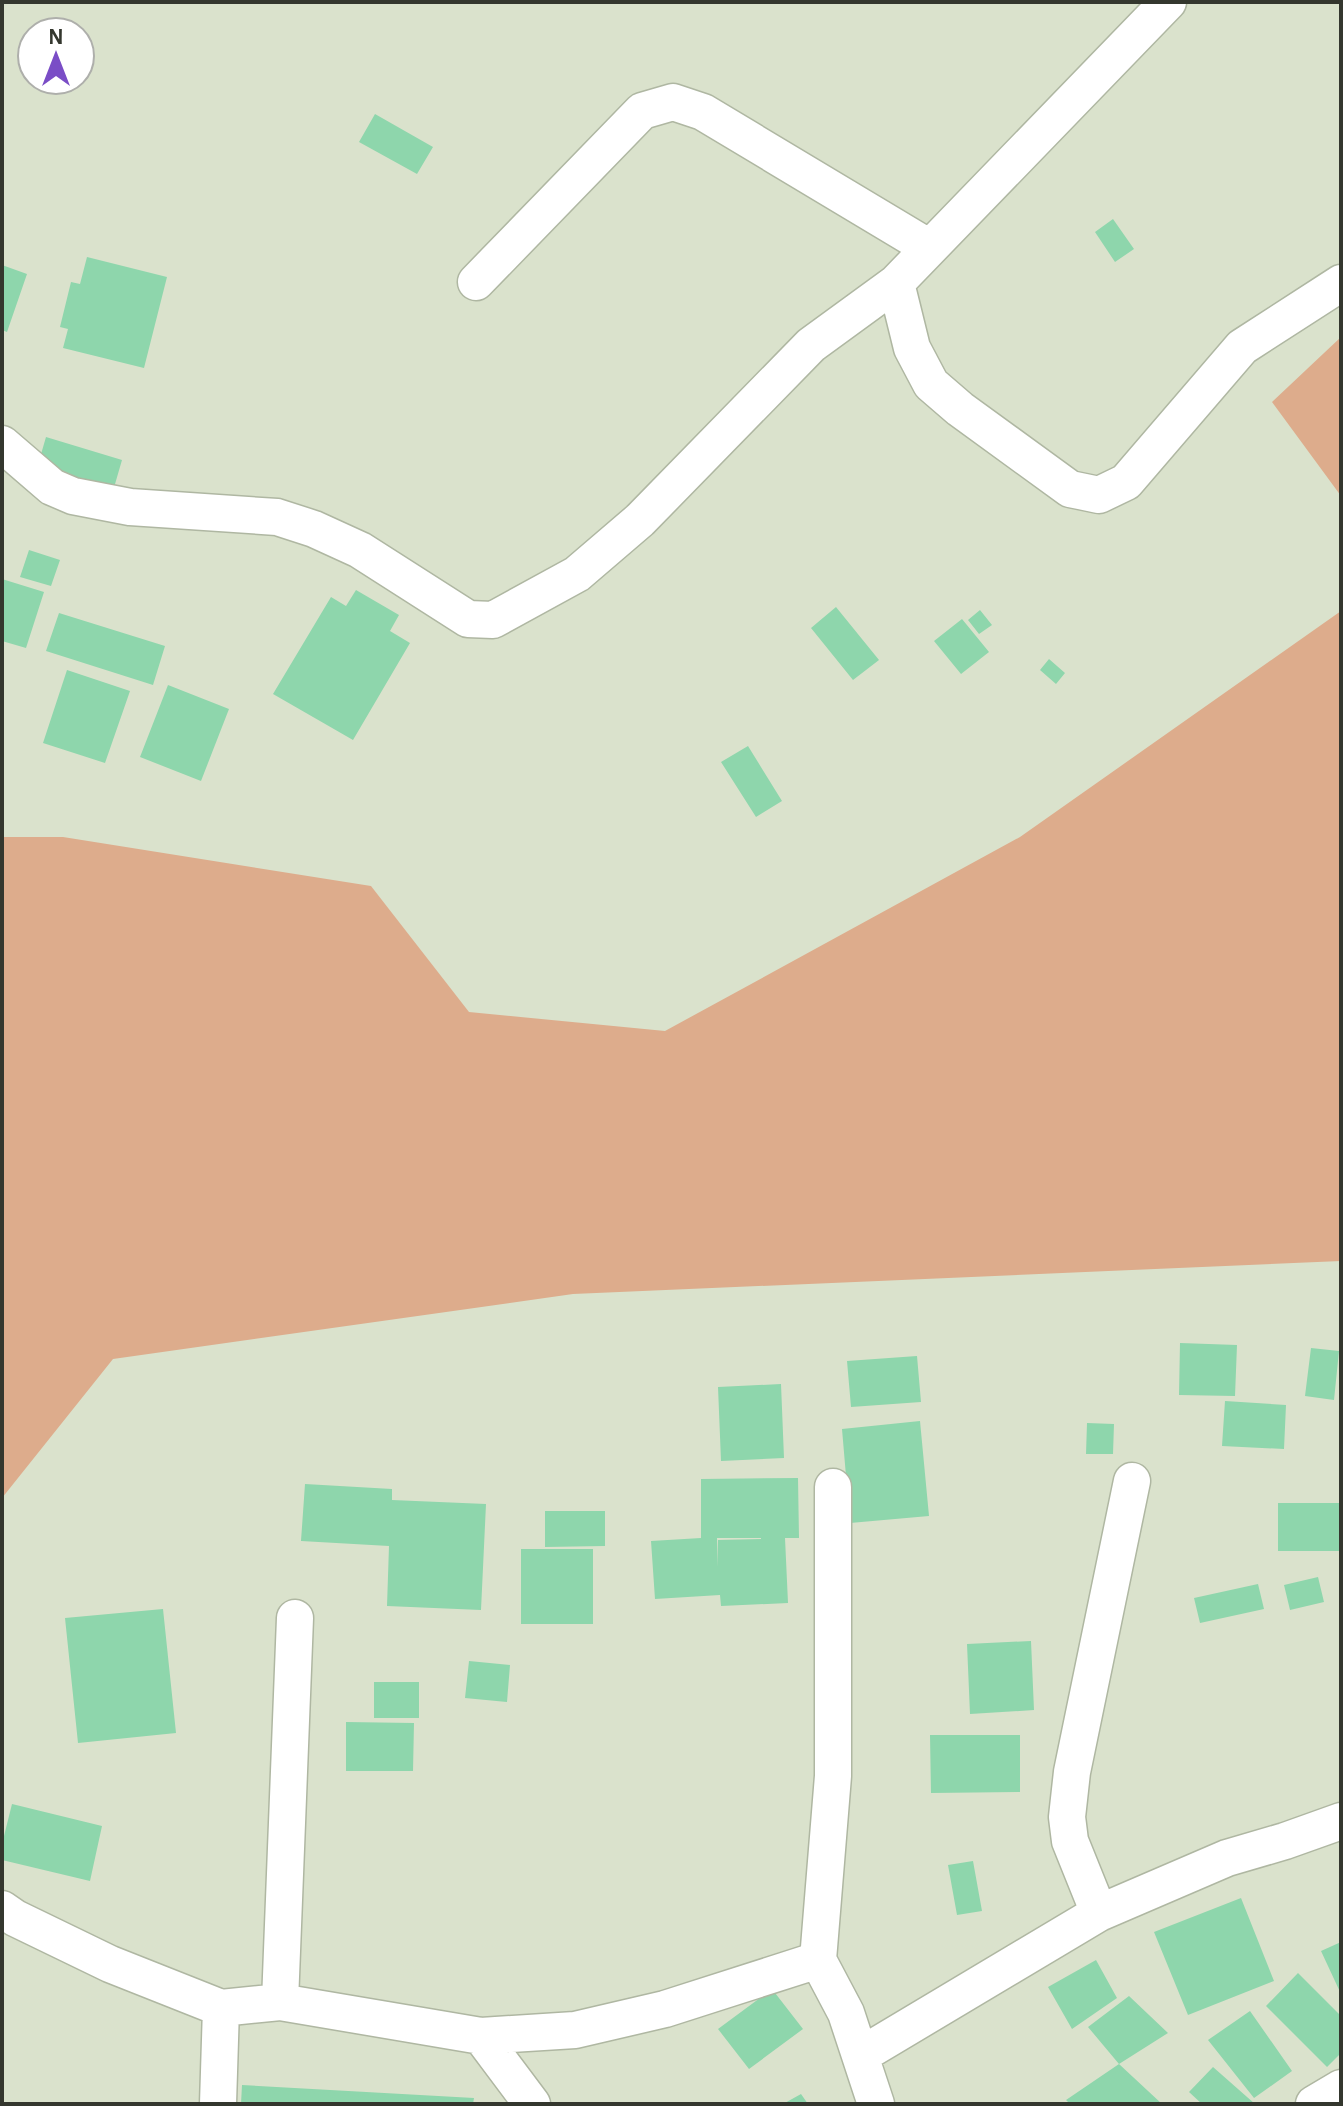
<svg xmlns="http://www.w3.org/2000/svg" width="1343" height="2106" font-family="'Alegreya Sans',sans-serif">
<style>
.green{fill:#ddac8c}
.building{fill:#8ed6ac;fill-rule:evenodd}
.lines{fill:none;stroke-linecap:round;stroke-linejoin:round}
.street-casing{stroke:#afb7a2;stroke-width:39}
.street{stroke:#fff;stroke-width:36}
</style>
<rect width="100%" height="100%" fill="#dae2cc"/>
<path class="green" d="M 1341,337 L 1341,496 L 1272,402 Z
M 1341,611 L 1341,1261 L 573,1294 L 113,1359 L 2,1498 L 2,837 L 63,837 L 371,886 L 469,1012 L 665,1031 L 1020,837 Z"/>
<path class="building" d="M 375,114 L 433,147 L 417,174 L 359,142 Z
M 1113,219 L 1134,249 L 1115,262 L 1095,232 Z
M 87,257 L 167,277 L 144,368 L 63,348 L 68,329 L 60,327 L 71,282 L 80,284 Z
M 2,265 L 27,274 L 7,332 L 2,330 Z
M 46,437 L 122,460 L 113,491 L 37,468 Z
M 29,550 L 60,560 L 51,586 L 20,577 Z
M 2,579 L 44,592 L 26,648 L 2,641 Z
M 356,590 L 399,615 L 390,631 L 410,643 L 353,740 L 273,694 L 331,597 L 346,606 Z
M 836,607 L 879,660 L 853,680 L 811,628 Z
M 980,610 L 992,625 L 979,634 L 968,620 Z
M 59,613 L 165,646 L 153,685 L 46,651 Z
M 962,619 L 989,652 L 961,674 L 934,641 Z
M 1049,659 L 1065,673 L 1056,684 L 1040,670 Z
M 67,670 L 130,691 L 105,763 L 43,743 Z
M 168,685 L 229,709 L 201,781 L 140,757 Z
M 748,746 L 782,801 L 756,817 L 721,762 Z
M 1180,1343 L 1237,1345 L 1235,1396 L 1179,1395 Z
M 1311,1348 L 1339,1351 L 1334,1400 L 1305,1396 Z
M 917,1356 L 921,1402 L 851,1407 L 847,1361 Z
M 781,1384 L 784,1458 L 721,1461 L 718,1387 Z
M 1225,1401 L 1286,1405 L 1284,1449 L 1222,1446 Z
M 920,1421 L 929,1516 L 850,1523 L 842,1429 Z
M 1087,1423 L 1114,1424 L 1113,1454 L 1086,1454 Z
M 798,1478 L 799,1538 L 785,1538 L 788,1603 L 721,1606 L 720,1595 L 655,1599 L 651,1541 L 701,1538 L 701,1479 ZM 717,1538 L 761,1538 L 761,1539 L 718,1540 L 718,1567 Z
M 305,1484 L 392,1489 L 392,1500 L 486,1504 L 481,1610 L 387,1606 L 389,1546 L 301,1541 Z
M 1278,1503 L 1341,1503 L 1341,1551 L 1278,1551 Z
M 545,1511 L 605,1511 L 605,1546 L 545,1547 Z
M 521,1549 L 593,1549 L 593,1624 L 521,1624 Z
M 1318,1577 L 1324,1602 L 1290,1610 L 1284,1585 Z
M 1258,1584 L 1264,1609 L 1200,1623 L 1194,1598 Z
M 163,1609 L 176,1733 L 78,1743 L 65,1618 Z
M 1031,1641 L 1034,1710 L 970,1714 L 967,1644 Z
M 469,1661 L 510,1665 L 507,1702 L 465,1698 Z
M 374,1682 L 419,1682 L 419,1718 L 374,1718 Z
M 346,1722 L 414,1723 L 413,1771 L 346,1771 Z
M 930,1735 L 1020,1735 L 1020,1792 L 931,1793 Z
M 12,1804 L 102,1826 L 90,1881 L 2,1860 L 2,1844 Z
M 973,1861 L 982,1911 L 957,1915 L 948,1865 Z
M 1241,1898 L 1274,1981 L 1188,2015 L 1154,1932 Z
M 1341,1942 L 1341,1994 L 1321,1951 Z
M 1096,1960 L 1117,1998 L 1072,2029 L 1048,1987 Z
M 1298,1973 L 1341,2016 L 1341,2053 L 1327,2067 L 1266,2006 Z
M 772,1989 L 803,2029 L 749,2069 L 718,2029 Z
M 1129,1996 L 1168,2033 L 1119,2064 L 1162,2104 L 1070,2104 L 1066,2100 L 1119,2064 L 1088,2027 Z
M 1250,2011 L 1292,2071 L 1254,2098 L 1208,2040 Z
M 1213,2067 L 1255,2104 L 1202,2104 L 1189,2092 Z
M 242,2085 L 474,2098 L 473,2104 L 241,2104 Z
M 801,2094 L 808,2104 L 783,2104 Z"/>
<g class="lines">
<defs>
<path id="street" d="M 476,282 L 642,111 L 673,102 L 703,112 L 928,247
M 896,283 L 912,348 L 931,384 L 960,409 L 1070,489 L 1099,495 L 1126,482 L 1242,347 L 1341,283
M 2,444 L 52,487 L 73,496 L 130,507 L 277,517 L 314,529 L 360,550 L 468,619 L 493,620 L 577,574 L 640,520 L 811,345 L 896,283 L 1168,2
M 833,1487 L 833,1776 L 818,1960 L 846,2013 L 876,2104
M 2,1909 L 15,1918 L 110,1964 L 221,2008 L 280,2002 L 481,2036 L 575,2030 L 665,2009 L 818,1960
M 1099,1913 L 1070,1841 L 1067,1817 L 1072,1772 L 1132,1481
M 280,2002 L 295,1618
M 481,2036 L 532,2104
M 861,2055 L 1099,1913 L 1227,1858 L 1285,1841 L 1341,1821
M 218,2104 L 221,2008
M 1314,2104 L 1341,2088"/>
</defs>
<use href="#street" class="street-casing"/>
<use href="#street" class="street"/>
</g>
<rect width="1343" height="2106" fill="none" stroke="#34372e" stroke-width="8"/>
<g transform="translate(56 56)"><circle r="38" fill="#ffffff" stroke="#aeafab" stroke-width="2"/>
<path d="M0-6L14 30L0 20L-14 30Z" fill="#7a4dc6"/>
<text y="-12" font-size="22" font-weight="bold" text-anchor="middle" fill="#34372e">N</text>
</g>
</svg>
